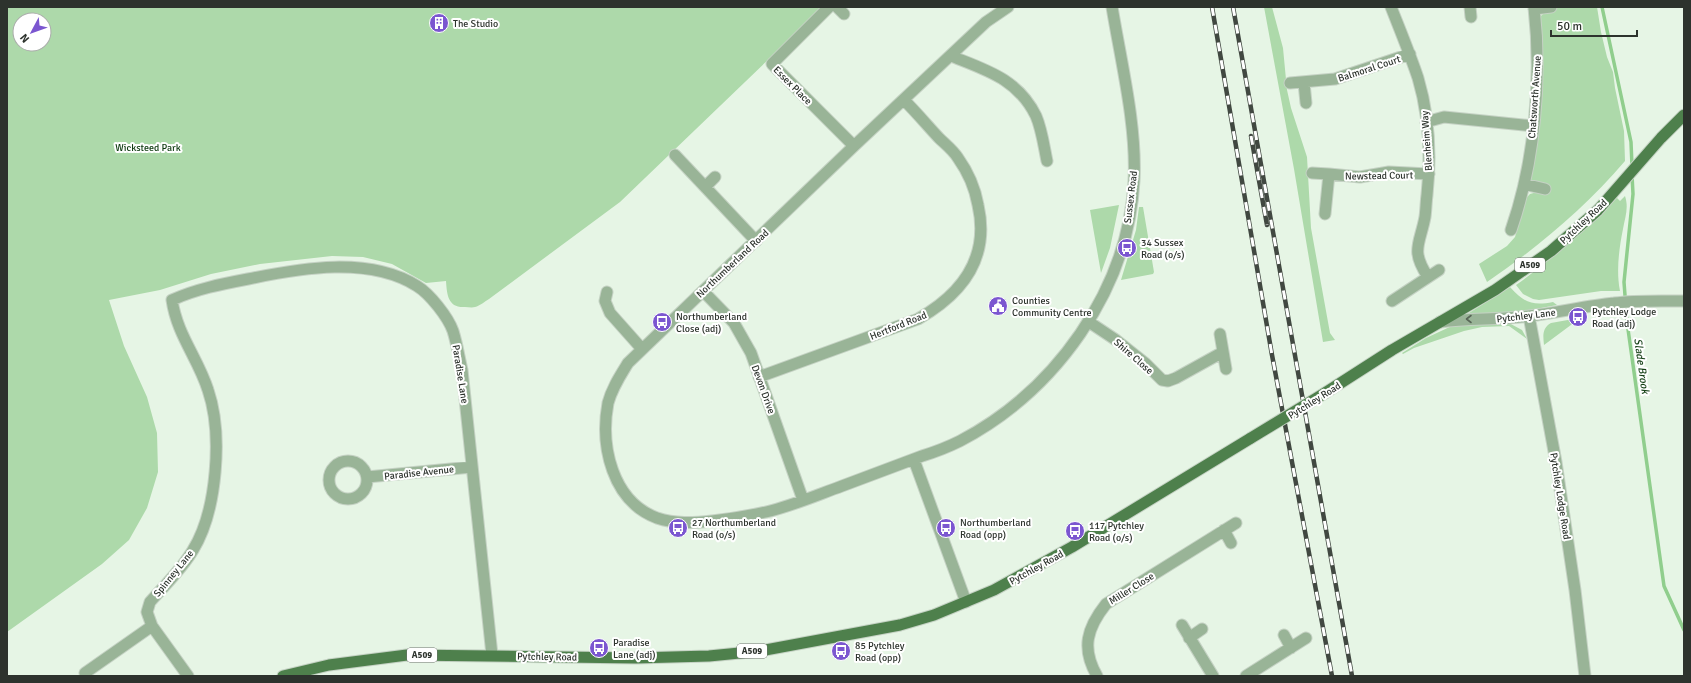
<svg xmlns="http://www.w3.org/2000/svg" width="1691" height="683" font-family="Signika,sans-serif">
<style>
.green{fill:#add9aa;fill-rule:evenodd}
.lines{fill:none;stroke-linecap:round;stroke-linejoin:round}
.stream{stroke:#90ce8d;stroke-width:3.5}
.minor-casing{stroke:#c5d2c4;stroke-width:13}
.primary-casing{stroke:#c5d2c4;stroke-width:13}
.minor{stroke:#99b497;stroke-width:11}
.primary{stroke:#4e804c;stroke-width:11}
.rail-casing{stroke:#414841;stroke-width:4.5}
.rail{stroke:#fff;stroke-width:3;stroke-dasharray:9;stroke-linecap:butt}
.primary-bridge-casing{stroke:#c5d2c4;stroke-width:13;stroke-linecap:butt}
.primary-bridge{stroke:#4e804c;stroke-width:11}
.oneway{stroke:#586757}
.labels{text-anchor:middle;stroke-width:4;stroke-linejoin:round;paint-order:stroke}
.shield{fill:#fff;stroke:#6c706c;stroke-width:1}
.shield-label{font-size:9px;font-weight:bold;fill:#2d332d}
.poi-label{font-size:10px;fill:#2d332d;stroke:#fff;text-anchor:start}
.street-label{font-size:10px;fill:#2d332d;stroke:#fff}
.park-label{font-size:10px;fill:#0a370c;stroke:#fff}
.water-label{font-size:11px;font-style:italic;fill:#143f15;stroke:#fff}
</style>
<rect width="100%" height="100%" fill="#e6f5e5"/>
<path class="green" d="M 7,7 L 823,7 L 620,202 L 489,299 C 485,301 480,306 475,307 C 472,308 468,307 465,307 C 448,308 447,295 446,281 L 426,283 L 392,264 L 363,257 L 332,256 L 260,264 L 211,274 L 160,290 L 109,300 L 124,346 L 147,397 L 157,433 L 158,472 L 147,508 L 129,540 L 102,564 L 7,632 ZM 20,20 L 44,20 L 44,44 L 20,44 Z
M 1264,7 L 1272,7 L 1283,48 L 1287,90 L 1291,108 L 1307,157 L 1311,228 L 1328,322 L 1330,333 L 1335,340 L 1323,342 L 1294,169 Z
M 1556,7 L 1597,7 L 1601,32 L 1607,57 L 1613,72 L 1615,88 L 1624,131 L 1625,161 C 1585,208 1537,248 1487,282 L 1479,264 L 1507,246 L 1515,237 L 1527,197 L 1530,194 L 1537,192 L 1530,178 L 1540,17 L 1546,11 L 1556,10 Z
M 1625,196 C 1629,208 1625,217 1623,229 C 1619,249 1616,271 1620,291 L 1601,291 L 1539,300 L 1533,299 L 1523,294 L 1516,285 C 1553,259 1584,229 1616,197 L 1620,201 Z
M 1119,205 L 1110,248 L 1101,273 L 1090,210 Z
M 1139,207 L 1143,207 L 1154,272 L 1153,274 L 1121,280 L 1136,230 Z
M 1510,287 C 1524,303 1533,306 1553,302 L 1557,305 L 1515,313 L 1469,314 L 1469,313 Z
M 1579,318 L 1579,319 L 1544,345 C 1543,336 1542,328 1551,323 Z
M 1507,322 L 1522,330 L 1527,339 L 1509,326 L 1482,327 L 1464,331 L 1414,348 L 1403,354 L 1402,353 L 1426,338 L 1454,325 Z"/>
<g class="lines">
<path class="stream" d="M 1602,7 L 1631,142 L 1632,166
M 1632,175 L 1633,194 L 1624,282 L 1627,322 L 1664,586 L 1684,630"/>
<defs>
<path id="minor" d="M 829,7 L 772,64 L 854,146
M 837,7 L 844,14
M 1008,7 L 986,22 L 854,146 L 628,363 C 620,376 612,388 608,403 C 600,446 612,501 657,518 C 675,524 693,523 712,521 C 730,519 748,516 766,512 C 792,506 817,495 842,486 C 869,476 896,466 922,456 C 935,452 948,447 960,441 C 1055,391 1128,291 1134,181 C 1137,126 1121,62 1112,7
M 1391,7 C 1400,30 1410,54 1418,78 C 1429,115 1431,157 1427,195 C 1426,202 1426,210 1425,217 C 1420,244 1410,250 1428,277
M 1470,7 L 1471,17
M 1534,9 L 1551,7
M 951,56 C 986,70 1018,79 1036,116 C 1042,130 1044,147 1047,161
M 1290,83 L 1335,79 L 1410,54
M 1304,83 L 1306,103
M 1426,122 L 1444,117 L 1533,126
M 675,155 L 756,241
M 1312,173 L 1329,174
M 1524,184 L 1545,189
M 705,187 L 715,177
M 1325,214 L 1329,174 L 1360,177 L 1389,172 L 1429,174
M 1511,230 C 1535,161 1542,79 1534,7
M 703,291 L 734,323 L 751,353 L 803,500
M 607,292 L 605,301 L 610,313 L 642,349
M 1392,301 L 1439,270
M 1529,316 L 1556,462 L 1575,590 L 1585,676
M 1089,322 L 1116,340 L 1145,363 L 1162,380 L 1168,381 L 1176,378 L 1223,352
M 1440,322 C 1469,318 1499,320 1529,316 C 1557,313 1585,306 1614,303 C 1637,300 1661,301 1684,301
M 1220,334 L 1226,369
M 759,377 L 918,319 C 962,294 990,258 978,205 C 975,188 968,172 958,158 C 953,150 945,144 939,138 C 927,125 916,112 904,100
M 914,460 L 966,602
M329 480a19 19 0 1 1 38 0a19 19 0 1 1-38 0Z
M 367,477 L 472,467
M 1224,530 L 1231,543
M 1182,625 L 1213,676
M 1284,635 L 1291,648
M 1189,638 L 1202,629
M 85,673 L 152,626
M 188,676 L 152,626 L 147,612 L 150,602 C 165,585 182,569 193,550 C 217,511 223,434 208,390 C 198,358 177,335 172,300 C 196,289 222,284 248,279 C 301,268 369,256 417,286 C 430,294 448,317 453,331 C 457,344 459,357 462,370 L 492,655
M 1097,676 C 1081,648 1087,628 1106,604 L 1236,523
M 1246,676 L 1306,638"/>
<path id="primary" d="M 1325,393 L 1392,350 L 1495,290 L 1551,251 L 1598,210 L 1661,138 L 1684,115
M 283,676 L 329,665 L 407,655 L 636,658 L 709,656 L 760,651 L 900,625 L 934,615 L 994,590 L 1072,547 L 1251,438"/>
</defs>
<use href="#minor" class="minor-casing"/>
<use href="#primary" class="primary-casing"/>
<use href="#minor" class="minor"/>
<use href="#primary" class="primary"/>
<defs>
<path id="rail" d="M 1212,7 L 1272,355 L 1332,676
M 1233,7 L 1352,676
M 1251,136 L 1267,225"/>
</defs>
<use href="#rail" class="rail-casing"/>
<use href="#rail" class="rail"/>
<defs>
<path id="primary-bridge" d="M 1251,438 L 1325,393"/>
</defs>
<use href="#primary-bridge" class="primary-bridge-casing"/>
<use href="#primary-bridge" class="primary-bridge"/>
</g>
<defs><path id="oneway-chevron" d="M-2-3.5L2.5 0L-2 3.5" fill="none" stroke-width="1.6" stroke-linecap="round" stroke-linejoin="round"/></defs>
<use class="oneway" href="#oneway-chevron" transform="translate(1469 319) rotate(180)"/>
<defs>
<symbol id="building-disc" viewBox="-11 -11 22 22"><circle r="9.5" fill="#7b56d0" stroke="#fff"/><path d="M-4-6H4V6H1V3H-1V6H-4ZM-2.5-4.3h1.7v1.8h-1.7ZM.8-4.3h1.7v1.8H.8ZM-2.5-1h1.7V.8h-1.7ZM.8-1h1.7V.8H.8Z" fill="#fff"/></symbol>
<symbol id="bus-disc" viewBox="-11 -11 22 22"><circle r="9.5" fill="#7b56d0" stroke="#fff"/><path d="M-5-6H5V4H4V6H2V4H-2V6H-4V4H-5ZM-3.5-4V0h7V-4ZM-3.5 1.2v1.5H-2V1.2ZM2 1.2v1.5H3.5V1.2Z" fill="#fff"/></symbol>
<symbol id="civic-disc" viewBox="-11 -11 22 22"><circle r="9.5" fill="#7b56d0" stroke="#fff"/><path d="M-.6-6.5H3V-4.5H.6V-3L4-1V1h2V6H-6V1h2V-1L-.6-3ZM-1.2 2.5V6h2.4V2.5Z" fill="#fff"/></symbol>
</defs>
<g fill-rule="evenodd">
<use href="#building-disc" x="428" y="12" width="22" height="22"/>
<use href="#bus-disc" x="1116" y="237" width="22" height="22"/>
<use href="#civic-disc" x="987" y="295" width="22" height="22"/>
<use href="#bus-disc" x="1567" y="306" width="22" height="22"/>
<use href="#bus-disc" x="651" y="311" width="22" height="22"/>
<use href="#bus-disc" x="667" y="517" width="22" height="22"/>
<use href="#bus-disc" x="935" y="517" width="22" height="22"/>
<use href="#bus-disc" x="1064" y="520" width="22" height="22"/>
<use href="#bus-disc" x="588" y="637" width="22" height="22"/>
<use href="#bus-disc" x="830" y="640" width="22" height="22"/>
</g>
<g class="labels">
<g class="shield">
<rect x="1515" y="258" width="30" height="14" rx="3"/>
<rect x="737" y="644" width="30" height="14" rx="3"/>
<rect x="407" y="648" width="30" height="14" rx="3"/>
</g>
<g class="shield-label">
<text x="1530" y="268">A509</text>
<text x="752" y="654">A509</text>
<text x="422" y="658">A509</text>
</g>
<g class="poi-label">
<text x="453" y="27">The Studio</text>
<text x="1141" y="246">34 Sussex<tspan x="1141" dy="12">Road (o/s)</tspan></text>
<text x="1012" y="304">Counties<tspan x="1012" dy="12">Community Centre</tspan></text>
<text x="1592" y="315">Pytchley Lodge<tspan x="1592" dy="12">Road (adj)</tspan></text>
<text x="676" y="320">Northumberland<tspan x="676" dy="12">Close (adj)</tspan></text>
<text x="692" y="526">27 Northumberland<tspan x="692" dy="12">Road (o/s)</tspan></text>
<text x="960" y="526">Northumberland<tspan x="960" dy="12">Road (opp)</tspan></text>
<text x="1089" y="529">117 Pytchley<tspan x="1089" dy="12">Road (o/s)</tspan></text>
<text x="613" y="646">Paradise<tspan x="613" dy="12">Lane (adj)</tspan></text>
<text x="855" y="649">85 Pytchley<tspan x="855" dy="12">Road (opp)</tspan></text>
</g>
<g class="street-label">
<text transform="translate(1369 68) rotate(-18)" y="4">Balmoral Court</text>
<text transform="translate(793 85) rotate(45)" y="4">Essex Place</text>
<text transform="translate(1534 97) rotate(-86)" y="4">Chatsworth Avenue</text>
<text transform="translate(1426 141) rotate(-94)" y="4">Blenheim Way</text>
<text transform="translate(1379 175) rotate(-1)" y="4">Newstead Court</text>
<text transform="translate(1130 197) rotate(-83)" y="4">Sussex Road</text>
<text transform="translate(1583 221) rotate(-43)" y="4">Pytchley Road</text>
<text transform="translate(732 263) rotate(-43)" y="4">Northumberland Road</text>
<text transform="translate(1526 315) rotate(-7)" y="4">Pytchley Lane</text>
<text transform="translate(898 325) rotate(-22)" y="4">Hertford Road</text>
<text transform="translate(1134 356) rotate(41)" y="4">Shire Close</text>
<text transform="translate(461 374) rotate(81)" y="4">Paradise Lane</text>
<text transform="translate(764 389) rotate(70)" y="4">Devon Drive</text>
<text transform="translate(1314 400) rotate(-32)" y="4">Pytchley Road</text>
<text transform="translate(419 472) rotate(-6)" y="4">Paradise Avenue</text>
<text transform="translate(1561 496) rotate(81)" y="4">Pytchley Lodge Road</text>
<text transform="translate(1036 567) rotate(-29)" y="4">Pytchley Road</text>
<text transform="translate(173 573) rotate(-51)" y="4">Spinney Lane</text>
<text transform="translate(1131 588) rotate(-32)" y="4">Miller Close</text>
<text transform="translate(547 656) rotate(1)" y="4">Pytchley Road</text>
</g>
<g class="park-label">
<text x="148" y="151">Wicksteed Park</text>
</g>
<g class="water-label">
<text transform="translate(1642 366) rotate(82)" y="4">Slade Brook</text>
</g>
</g>
<rect width="1691" height="683" fill="none" stroke="#2d332d" stroke-width="16"/>
<g transform="translate(32 32) rotate(229)"><circle r="19" fill="#ffffff" stroke="#abadab"/>
<path d="M0-3L7 15L0 10L-7 15Z" fill="#7b56d0"/>
<text y="-6" font-size="11" font-weight="bold" text-anchor="middle" fill="#2d332d">N</text>
</g>
<path d="M1551 30v6h86v-6" fill="none" stroke="#2d332d" stroke-width="2"/>
<text x="1557" y="30" font-size="12" fill="#2d332d" stroke="#ffffff" stroke-width="3" paint-order="stroke">50 m</text>
</svg>
